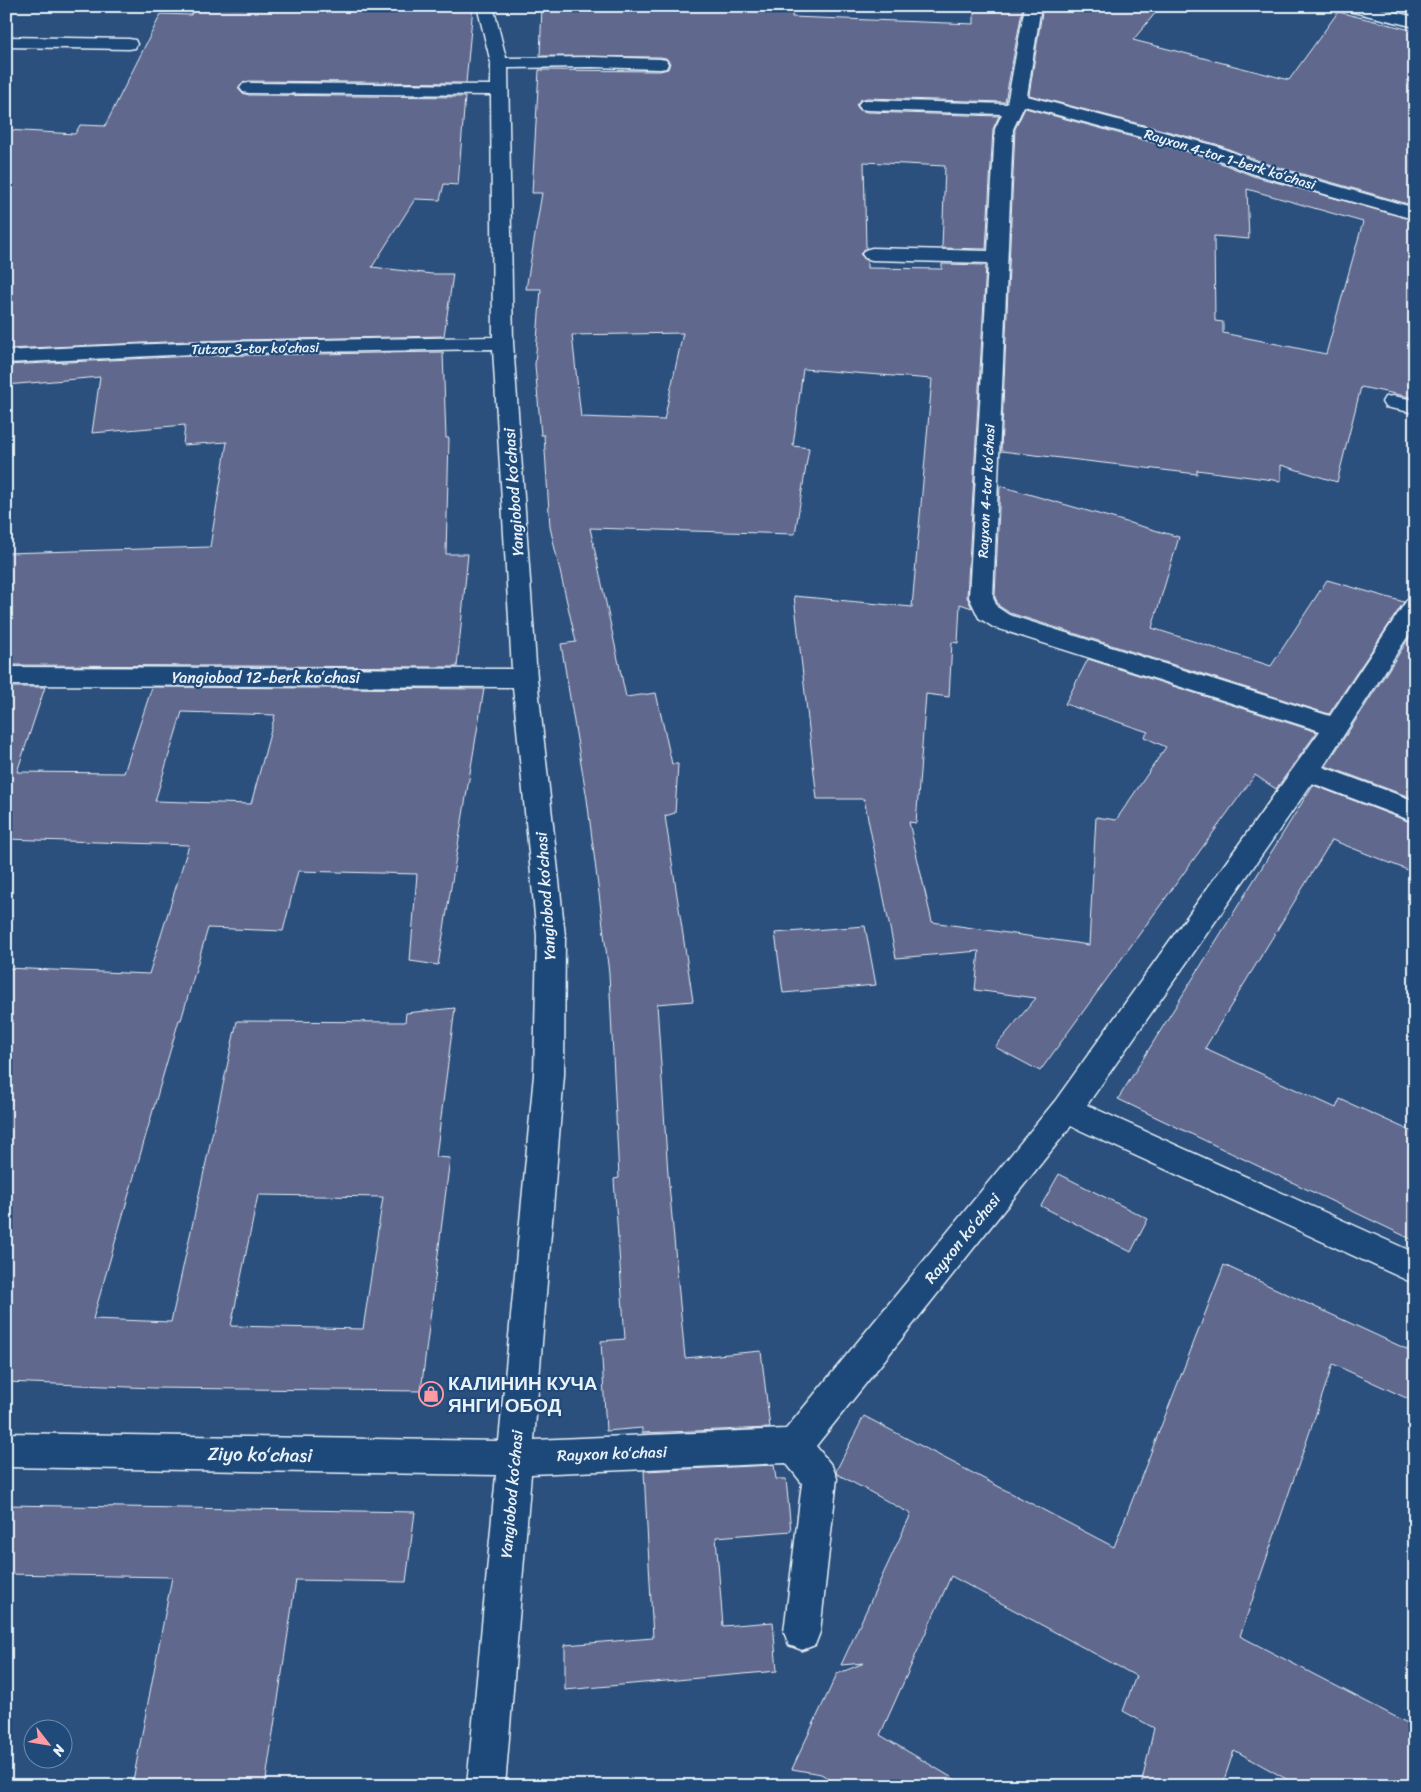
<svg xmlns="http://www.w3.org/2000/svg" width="1421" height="1792" font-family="Sriracha,sans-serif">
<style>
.building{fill:#60688e;stroke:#e8f1f8;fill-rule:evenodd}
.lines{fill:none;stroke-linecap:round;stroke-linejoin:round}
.minor-casing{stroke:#e8f1f8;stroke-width:3}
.minor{fill:#1f4a7a;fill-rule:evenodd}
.labels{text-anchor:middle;stroke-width:4.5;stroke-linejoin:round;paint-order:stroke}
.far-street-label{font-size:14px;fill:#e8f1f8;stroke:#1f4a7a}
.street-label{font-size:16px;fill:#e8f1f8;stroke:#1f4a7a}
.near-poi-label{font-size:19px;font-weight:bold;fill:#e8f1f8;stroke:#1f4a7a;text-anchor:start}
.near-street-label{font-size:19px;fill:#e8f1f8;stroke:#1f4a7a}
</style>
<rect width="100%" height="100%" fill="#2c507e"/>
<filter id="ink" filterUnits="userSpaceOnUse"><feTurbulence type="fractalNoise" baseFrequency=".02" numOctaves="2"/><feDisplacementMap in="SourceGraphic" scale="10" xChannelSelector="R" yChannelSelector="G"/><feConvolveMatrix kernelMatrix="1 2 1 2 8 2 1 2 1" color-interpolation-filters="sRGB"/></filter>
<g filter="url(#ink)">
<path class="building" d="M 264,6 L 473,6 L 466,83 L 249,81 L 242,83 L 238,88 L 242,93 L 249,95 L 465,97 L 458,185 L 444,184 L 440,200 L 415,199 L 372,267 L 432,274 L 453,274 L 444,336 L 188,341 L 6,349 L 6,130 L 75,134 L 80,125 L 105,126 L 161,14 L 191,15 L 195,7 L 264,9 Z
M 542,6 L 793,6 L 792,17 L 974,24 L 974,6 L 1023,6 L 1005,102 L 867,98 L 860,100 L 856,105 L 860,110 L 867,112 L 999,116 L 993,129 L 986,249 L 942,248 L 945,166 L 864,162 L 866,248 L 860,254 L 867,260 L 867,268 L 942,269 L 942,264 L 986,265 L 967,597 L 972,608 L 960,604 L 958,643 L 952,642 L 949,697 L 926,694 L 916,823 L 909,822 L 932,922 L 1089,945 L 1096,817 L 1116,820 L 1166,747 L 1144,737 L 1148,732 L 1065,704 L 1088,659 L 1317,732 L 1276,789 L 1255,775 L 1040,1071 L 995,1047 L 1036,998 L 975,990 L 979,951 L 896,958 L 864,799 L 817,799 L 794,596 L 912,607 L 932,379 L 803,369 L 793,446 L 809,448 L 795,534 L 590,528 L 626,697 L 656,693 L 672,764 L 678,764 L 675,813 L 665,816 L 693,1001 L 657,1004 L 668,1174 L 685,1358 L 761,1351 L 770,1428 L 642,1433 L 642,1428 L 606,1431 L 601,1341 L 625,1339 L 614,1179 L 619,1178 L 609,973 L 587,799 L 561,644 L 576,642 L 550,527 L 544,435 L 541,435 L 535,365 L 541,289 L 526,289 L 542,193 L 532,193 L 539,70 L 660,71 L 668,69 L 670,63 L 666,58 L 660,57 L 540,56 ZM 683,333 L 664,420 L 581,417 L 572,335 Z
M 1043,6 L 1161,6 L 1133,40 L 1289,80 L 1338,12 L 1415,31 L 1415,206 L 1267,164 L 1216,144 L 1029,95 Z
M 1025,108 L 1203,156 L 1253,176 L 1415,220 L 1415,398 L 1361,387 L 1337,482 L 1281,465 L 1281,481 L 1197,470 L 1197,474 L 1001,451 L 1015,129 ZM 1247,189 L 1363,222 L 1326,354 L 1223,333 L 1223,322 L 1215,321 L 1214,236 L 1249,239 Z
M 443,352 L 446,438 L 449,438 L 446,554 L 468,554 L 457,667 L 6,665 L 6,553 L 210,547 L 227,442 L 183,445 L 185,425 L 92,433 L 100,377 L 6,385 L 6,365 L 193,356 Z
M 1000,486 L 1179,537 L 1152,628 L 1271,666 L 1327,580 L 1404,602 L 1329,714 L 1010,613 L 999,606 L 995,597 Z
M 1415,629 L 1415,799 L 1326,766 Z
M 6,687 L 45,687 L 17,772 L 124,773 L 152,687 L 484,689 L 438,965 L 410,961 L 417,874 L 298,871 L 283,931 L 208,928 L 181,1020 L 179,1020 L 93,1319 L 171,1322 L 237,1021 L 405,1022 L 406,1013 L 455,1008 L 436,1157 L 450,1158 L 421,1391 L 154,1388 L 6,1382 L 6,968 L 149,974 L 189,845 L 6,839 ZM 182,712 L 275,715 L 251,804 L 155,801 ZM 258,1195 L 383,1197 L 363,1329 L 231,1326 Z
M 1313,785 L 1415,824 L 1415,873 L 1332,840 L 1205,1048 L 1336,1108 L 1340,1099 L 1415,1133 L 1415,1241 L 1118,1099 Z
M 865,926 L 876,985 L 783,993 L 775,933 Z
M 1059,1174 L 1148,1219 L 1131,1252 L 1041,1206 Z
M 1224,1265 L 1415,1353 L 1415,1402 L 1333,1364 L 1240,1636 L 1415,1727 L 1415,1786 L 1299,1786 L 1234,1750 L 1222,1786 L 1141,1786 L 1154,1728 L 1123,1711 L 1136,1676 L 951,1576 L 880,1735 L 966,1786 L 841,1786 L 821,1774 L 792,1769 L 837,1674 L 864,1663 L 841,1665 L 911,1514 L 837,1474 L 836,1471 L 864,1416 L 1114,1547 Z
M 774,1465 L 776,1479 L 786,1479 L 791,1531 L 716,1537 L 723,1626 L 773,1622 L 777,1671 L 565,1690 L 565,1645 L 653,1638 L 644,1471 Z
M 6,1505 L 242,1509 L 415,1512 L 406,1582 L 296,1580 L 265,1786 L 132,1786 L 172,1577 L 6,1574 Z"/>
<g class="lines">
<defs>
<path id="minor" d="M 477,6 L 493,6 L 506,58 L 592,57 L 660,59 L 666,60 L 668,64 L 666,68 L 660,69 L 592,67 L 508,68 L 513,343 L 537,678 L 565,936 L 564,1075 L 534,1440 L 786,1429 L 1055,1101 L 1320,731 L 993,627 L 979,618 L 969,597 L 988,263 L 872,260 L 865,258 L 862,254 L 865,250 L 872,248 L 988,251 L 995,129 L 1002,114 L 867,110 L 861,109 L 858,105 L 861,101 L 867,100 L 1007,104 L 1025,6 L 1041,6 L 1027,96 L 1216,146 L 1266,166 L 1415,208 L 1415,218 L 1406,217 L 1254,174 L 1204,154 L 1024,106 L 1013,129 L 993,597 L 997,607 L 1009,615 L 1330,716 L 1407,600 L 1415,598 L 1415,625 L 1323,767 L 1415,801 L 1415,822 L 1312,783 L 1087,1105 L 1415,1253 L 1415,1284 L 1071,1126 L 816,1446 L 832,1466 L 837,1478 L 820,1632 L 815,1645 L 802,1650 L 789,1645 L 784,1632 L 802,1483 L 786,1463 L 531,1474 L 505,1786 L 467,1786 L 496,1475 L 6,1467 L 6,1433 L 499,1441 L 534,1075 L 537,936 L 513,687 L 6,685 L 6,667 L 512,669 L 493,349 L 193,354 L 6,363 L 6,351 C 168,341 330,340 493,337 L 491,95 L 249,93 L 243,92 L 240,88 L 243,84 L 249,83 L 491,85 L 491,63 Z
M 1339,6 L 1369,6 L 1415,17 L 1415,27 L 1341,9 Z
M 6,37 L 129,39 L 135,40 L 137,44 L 135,48 L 129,49 L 6,47 Z
M 1393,396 L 1415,400 L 1415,413 L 1385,407 L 1382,402 L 1385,397 Z"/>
</defs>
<use href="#minor" class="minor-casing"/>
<use href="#minor" class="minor"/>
</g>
</g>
<defs>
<symbol id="shop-ring" viewBox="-11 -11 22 22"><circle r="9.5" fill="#1f4a7a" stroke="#ff9aa2" stroke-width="1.5"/><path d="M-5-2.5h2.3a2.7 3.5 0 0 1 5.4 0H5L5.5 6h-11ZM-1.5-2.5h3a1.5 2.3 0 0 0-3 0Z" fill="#ff9aa2"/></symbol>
</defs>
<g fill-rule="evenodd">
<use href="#shop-ring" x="417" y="1380" width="28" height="28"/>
</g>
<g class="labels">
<g class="far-street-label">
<text transform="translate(1230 159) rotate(17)" y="5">Rayxon 4-tor 1-berk koʻchasi</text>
<text transform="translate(255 348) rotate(-1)" y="5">Tutzor 3-tor koʻchasi</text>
<text transform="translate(986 491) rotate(-87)" y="5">Rayxon 4-tor koʻchasi</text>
</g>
<g class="street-label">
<text transform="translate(513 492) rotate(-94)" y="6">Yangiobod koʻchasi</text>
<text x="266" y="683">Yangiobod 12-berk koʻchasi</text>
<text transform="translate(545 896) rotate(-94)" y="6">Yangiobod koʻchasi</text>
<text transform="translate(962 1238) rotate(-51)" y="6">Rayxon koʻchasi</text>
<text transform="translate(612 1453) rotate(-2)" y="6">Rayxon koʻchasi</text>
<text transform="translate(511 1494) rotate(-85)" y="6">Yangiobod koʻchasi</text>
</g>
<g class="near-poi-label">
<text x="448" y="1390">КАЛИНИН КУЧА<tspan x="448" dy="22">ЯНГИ ОБОД</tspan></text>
</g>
<g class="near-street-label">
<text transform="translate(260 1454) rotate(1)" y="7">Ziyo koʻchasi</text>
</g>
</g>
<rect width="1421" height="1792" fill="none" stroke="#1f4a7a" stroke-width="25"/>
<rect x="12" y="12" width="1396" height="1767" fill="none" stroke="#e8f1f8" stroke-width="2" filter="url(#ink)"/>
<g transform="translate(48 1744) rotate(121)"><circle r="24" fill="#1f4a7a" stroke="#6f8dac"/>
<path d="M0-4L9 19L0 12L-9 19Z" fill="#ff9aa2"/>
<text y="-8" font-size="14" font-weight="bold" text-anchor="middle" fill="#e8f1f8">N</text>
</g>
</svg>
